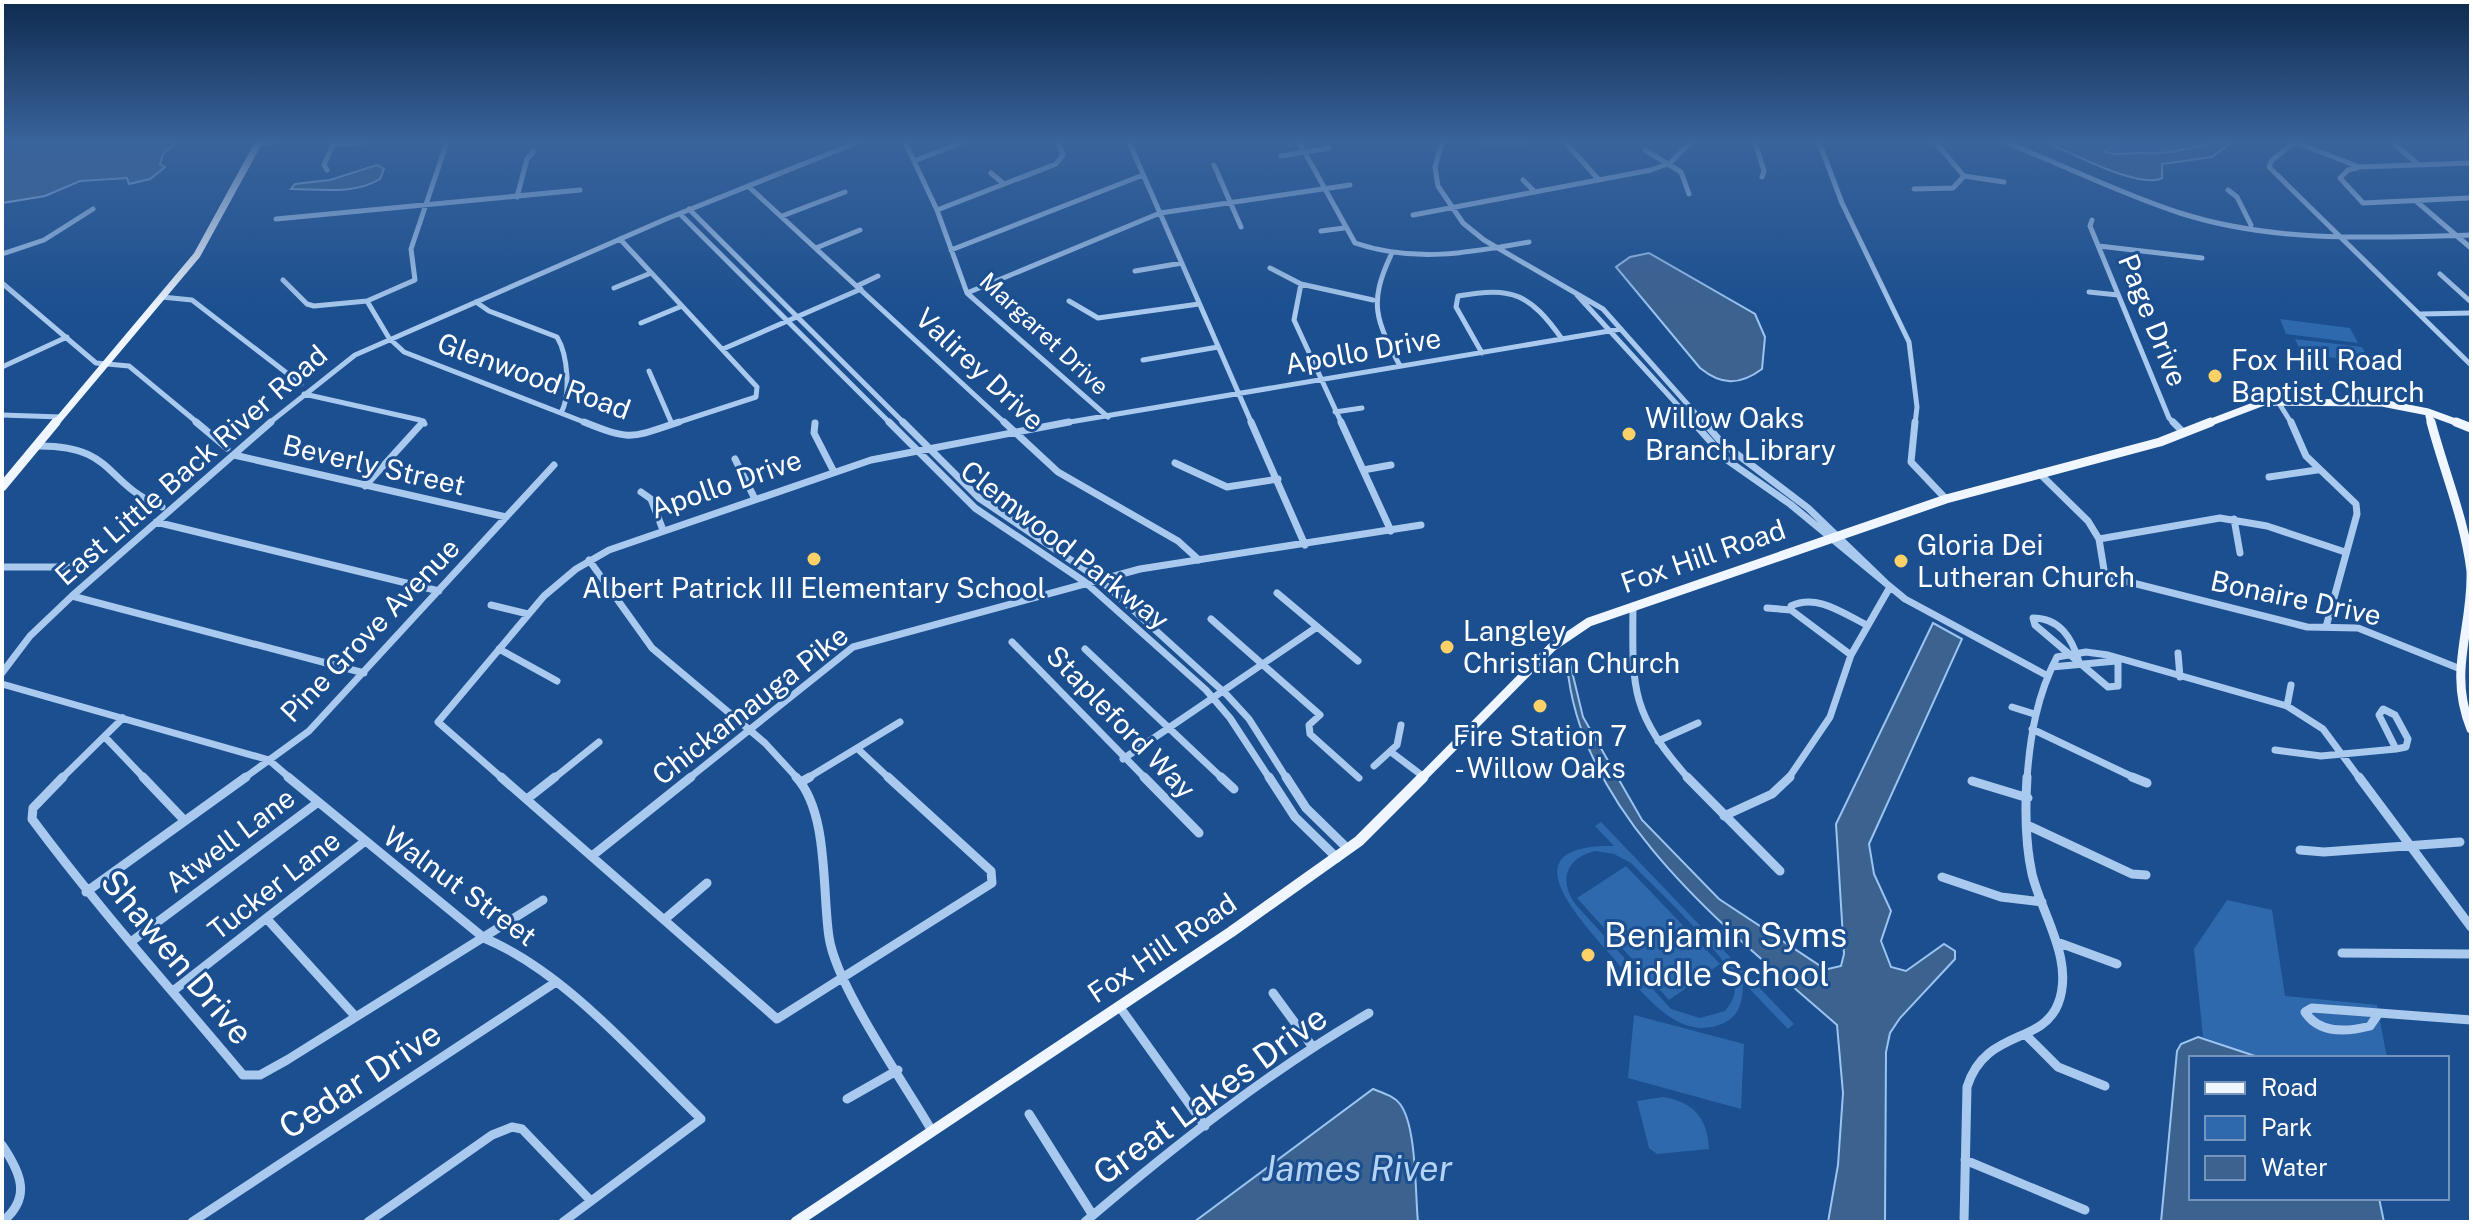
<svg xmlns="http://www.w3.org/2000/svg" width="2473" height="1224" font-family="'Public Sans',sans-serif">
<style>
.green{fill:#2e69ad;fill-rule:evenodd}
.water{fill:#3c6290;stroke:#9cc4f0;stroke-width:2}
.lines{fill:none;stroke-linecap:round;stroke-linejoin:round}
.minor-far2{stroke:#a9c9ee;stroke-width:5}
.minor-far1{stroke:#a9c9ee;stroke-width:7}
.minor{stroke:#a9c9ee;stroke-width:9}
.major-far2{stroke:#f0f6ff;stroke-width:7}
.major-far1{stroke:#f0f6ff;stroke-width:9}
.major{stroke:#f0f6ff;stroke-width:11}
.poi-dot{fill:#ffd166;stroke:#1b4f8f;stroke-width:3}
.labels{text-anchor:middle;stroke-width:6;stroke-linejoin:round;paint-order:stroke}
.far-street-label{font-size:24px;fill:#fff;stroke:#1b4f8f}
.street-label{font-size:28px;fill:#fff;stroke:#1b4f8f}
.poi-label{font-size:28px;fill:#fff;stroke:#1b4f8f;text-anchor:start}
.near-poi-label{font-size:34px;fill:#fff;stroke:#1b4f8f;text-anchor:start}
.near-street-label{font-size:34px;fill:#fff;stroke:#1b4f8f}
.near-water-label{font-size:36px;font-style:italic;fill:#b5d3f5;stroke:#1b4f8f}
</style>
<rect width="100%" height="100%" fill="#1b4f8f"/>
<path class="green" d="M 2045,142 L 2105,158 L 2104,149 L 2117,142 L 2232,142 L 2212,157 L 2162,164 L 2162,178 C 2139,190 2071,152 2045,142 Z
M 2280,319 L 2350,328 L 2358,343 L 2286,334 Z
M 2295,339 L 2362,347 L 2370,362 L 2302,354 Z
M 1601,822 L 1794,1024 L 1788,1029 L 1743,982 C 1743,998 1741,1015 1724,1023 C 1674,1046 1635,982 1608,952 C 1573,912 1511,844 1614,846 L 1595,826 ZM 1595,851 L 1614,854 L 1631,863 C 1653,886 1729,956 1734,982 C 1737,994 1732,1002 1725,1011 L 1700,1018 L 1671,1009 L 1576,905 C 1558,881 1566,858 1595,851 Z
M 1626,866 L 1720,964 L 1669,1000 L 1577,898 Z
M 2227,900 L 2272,910 L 2285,996 L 2377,1005 L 2387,1058 L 2261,1058 L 2203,1037 L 2194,949 Z
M 1634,1015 L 1744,1044 L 1741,1109 L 1628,1078 Z
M 1663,1097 C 1694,1102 1708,1119 1709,1149 L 1657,1154 L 1649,1148 L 1637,1101 Z"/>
<path class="water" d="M 2,142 L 177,142 L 163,154 L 160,164 L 165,167 L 150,179 L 129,184 L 127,178 L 80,181 L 45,196 L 2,203 Z
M 2045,142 L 2119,142 L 2105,152 C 2119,157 2130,152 2143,153 C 2175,156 2201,142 2232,142 L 2212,157 L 2162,164 L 2162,178 C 2140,190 2070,152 2045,142 Z
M 377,165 L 384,169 L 380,179 C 354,195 319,189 291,189 L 295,184 L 330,180 Z
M 1649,253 L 1755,314 L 1765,337 L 1762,369 C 1739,386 1721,385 1700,368 L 1616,267 L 1630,257 Z
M 1933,623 L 1962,639 L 1869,844 L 1874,874 L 1891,911 L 1881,941 L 1891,967 L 1906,971 L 1944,944 L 1955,951 L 1955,959 L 1900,1018 L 1890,1033 L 1886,1052 L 1885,1222 L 1828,1222 L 1838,1165 L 1843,1093 L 1837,1025 C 1730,931 1580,817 1567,664 L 1569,659 L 1583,717 L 1642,820 L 1719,899 L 1819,965 L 1828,969 L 1841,966 L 1844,954 L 1836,824 Z
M 2198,1037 L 2261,1058 L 2191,1058 L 2191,1198 L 2379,1198 L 2384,1222 L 2161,1222 L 2177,1051 L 2181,1044 Z
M 1373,1089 C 1383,1093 1394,1096 1400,1104 C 1417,1126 1415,1194 1418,1222 L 1194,1222 Z"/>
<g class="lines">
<path class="minor-far2" d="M 905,142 L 937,210 L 967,293 L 1108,417
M 1129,142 L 1252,424
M 1299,142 L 1355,243 C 1414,263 1469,253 1529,242
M 1442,142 L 1435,167 L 1438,186 L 1463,223 L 1484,240 L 1603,309 L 1705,424
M 1483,142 L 1525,142
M 1565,142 L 1599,180
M 1755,142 L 1764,171 L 1762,177
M 1819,142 L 1842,203 L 1909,342 L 1917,407 L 1915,424
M 2005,142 C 2063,165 2121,194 2180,213 C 2274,243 2374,238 2471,235
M 2392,142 L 2419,165
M 258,144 L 274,142
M 332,145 L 366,142
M 1645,150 L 1681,172 L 1689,194
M 1281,156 L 1329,148
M 914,161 L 963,142
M 2471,163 L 2359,167 L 2295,142 L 2272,160 L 2269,167 L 2471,365
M 1214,165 L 1241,227
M 2357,168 L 2348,170 L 2340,178 L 2363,203 L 2468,198
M 327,170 L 324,165 L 333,144
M 991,173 L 1004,184
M 1964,176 L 2004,182
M 1523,180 L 1535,192
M 748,186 L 1006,424
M 1914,189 L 1953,188 L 1964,176 L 1935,142
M 2228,190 L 2237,197 L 2251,225
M 517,197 L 527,159 L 534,151
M 2416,201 L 2471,248
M 689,209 L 905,424
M 937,210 L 1056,164 L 1063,155 L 1058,142
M 680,214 L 891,424
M 1413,215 L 1651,170 L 1670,163 L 1691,142
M 782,216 L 845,192
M 276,219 L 580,190
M 2092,220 L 2090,226 L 2169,418 L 2175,424
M 1321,231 L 1344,228
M 620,239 L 757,387 L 756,397 L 673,424
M 2099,246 L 2202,258
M 816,248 L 860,230
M 951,250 L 1143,175
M 2,254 L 44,240 L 93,209
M 1391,255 C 1368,304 1376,320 1400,366
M 1270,268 L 1301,284 L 1373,300
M 1135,271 L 1182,263
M 2440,274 L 2471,302
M 283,280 L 307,304 L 314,306 L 367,301 L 389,338 L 404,352 L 589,424
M 2,283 L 96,363 L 129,366 L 199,424
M 1301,284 L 1294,320 L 1342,424
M 857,286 L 878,276
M 614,288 L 651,273
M 2089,292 L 2118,295
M 967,293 L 1160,213 L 1350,185
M 1577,295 L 1695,424
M 162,297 L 192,300 L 301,384
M 367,301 L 415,280 L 411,249 L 447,142
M 1069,301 L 1098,318 L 1199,304
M 476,302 L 489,311 L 557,337 C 568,355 571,395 561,413
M 2421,314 L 2471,313
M 641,323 L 682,306
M 723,349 L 861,289
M 1482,353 L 1456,307 L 1458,296 C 1513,286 1530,294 1562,339
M 1143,360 L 1218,347
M 2,367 L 67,337
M 649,371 L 672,424
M 304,394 L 420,420 L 425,424
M 2277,400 L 2292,424
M 1335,412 L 1362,408
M 2,415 L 61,417
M 268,424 L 355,355 L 666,219 L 858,142
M 1058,424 L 1621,329"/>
<path class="minor-far1" d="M 196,422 L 227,448
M 584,422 C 631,441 631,438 679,422
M 889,422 L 975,508 L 1085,582 L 1206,690 L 1230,718 L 1270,779
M 903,422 L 979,498 L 1099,579 L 1227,695 L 1249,719 L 1287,779
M 1004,422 L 1058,472 L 1178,541 L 1199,560
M 1251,422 L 1305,545
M 1341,422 L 1391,531
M 1693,422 L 1727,460 L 1790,504 L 1905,599 L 2046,675
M 1704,422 L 1721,442 L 1808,508 L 1890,587
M 1915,422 L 1911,462 L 1946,499
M 2173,422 L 2183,432
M 2291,422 L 2306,456 L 2356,504 L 2357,514 L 2326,627
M 815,423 L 814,433 L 833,470
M 37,446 C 116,445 103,483 162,507
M 234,455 L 506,517
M 735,459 L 754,497
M 1175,463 L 1227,487 L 1278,479
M 1363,470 L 1391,465
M 2039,473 L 2088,521 L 2099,539 L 2105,576 L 2307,627 L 2358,628 L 2458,668
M 2269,477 L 2317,470
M 365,486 L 423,422
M 641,492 L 651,499 L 663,530
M 2234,519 L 2240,553
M 156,522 L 439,591
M 2099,539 L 2220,518 L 2267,526 L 2345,552
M 589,560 L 652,648 L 765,743 L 798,779
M 2,567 L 84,567
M 1277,593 L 1358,661
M 72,596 L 364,673
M 491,605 L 528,614
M 1633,606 C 1632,691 1631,713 1689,779
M 1767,608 L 1791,610
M 1211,619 L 1320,715 L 1309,725 L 1310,734 L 1359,778
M 1012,642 L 1146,779
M 499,649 L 557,681
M 1085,649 L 1223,779
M 2178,653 L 2180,677
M 1851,655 L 1791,610 L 1791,606 C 1817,593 1844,614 1867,625
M 2079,662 C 2072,638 2060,618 2033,618 L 2035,625 L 2108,687 L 2118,686 L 2118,660
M 2052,667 L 2116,661
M 2,673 L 30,636 L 72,596 L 271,422
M 2,684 L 269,760 L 291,779
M 2287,706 L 2291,685
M 2012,707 L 2034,714
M 2383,709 L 2395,715 L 2408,739 L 2406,747 L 2396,749 L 2379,715 Z
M 2032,729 L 2137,779
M 105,737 L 145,779
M 1658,741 L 1698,723
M 859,750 L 890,779
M 2275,750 L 2321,756 L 2396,749
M 1391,752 L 1424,777
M 1123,759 L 1317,627
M 1374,766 L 1397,745 L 1401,725
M 61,779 L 123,718
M 243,779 L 309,731 L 554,465
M 503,779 L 438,722 L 544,596 L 576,569 L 609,550 L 871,460 L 1069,422
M 553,779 L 599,742
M 688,779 L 853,647 L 1140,569 L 1421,525
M 806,779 L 900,722
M 1788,779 L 1830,717 L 1851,655 L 1890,587
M 2027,779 C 2030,736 2037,695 2057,657 L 2086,652 L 2108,655 L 2287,706 L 2323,729 L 2360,779"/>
<path class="minor" d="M 63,777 L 33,808 L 32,819 C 98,908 172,990 243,1075 L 260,1075 L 287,1060 L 543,900
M 143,777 L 185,821
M 288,777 L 484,938 C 566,972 638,1058 701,1119 L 563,1222
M 501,777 L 777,1019 L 992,883 L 991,871 L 888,777
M 796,777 C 829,812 822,892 829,937 C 836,986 905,1084 932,1131
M 1144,777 L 1199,833
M 1221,777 L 1234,789
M 1269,777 L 1295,817 L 1337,858
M 1286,777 L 1306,808 L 1348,849
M 1687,777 L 1780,871
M 2132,777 L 2147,783
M 2359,777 L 2471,927
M 1972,781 L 2028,798
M 801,782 L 810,777
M 527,799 L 555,777
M 1724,816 L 1772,794 L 1790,777
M 2027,825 L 2132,874 L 2146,875
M 2300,850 L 2324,852 L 2460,842
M 592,856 L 691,777
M 1942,877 L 2001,897 L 2042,902
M 86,892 L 246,777
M 267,919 L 356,1017
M 665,919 L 707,883
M 132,941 L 317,803
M 2057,942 L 2117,964
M 2342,953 L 2471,954
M 173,991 L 364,842
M 1273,993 L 1312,1046
M 1119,1006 L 1205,1126
M 2312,1008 L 2379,1013 L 2370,1026 C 2347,1032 2319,1034 2305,1012 Z
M 2379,1013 L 2471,1020
M 2025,1034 L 2058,1067 L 2105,1086
M 847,1099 L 898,1070
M 1029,1114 L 1092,1214
M 2,1145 C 21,1173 32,1198 2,1222
M 1965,1160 L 2085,1210
M 192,1222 L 556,982
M 368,1222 L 492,1135 L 512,1127 L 522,1129 L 591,1201
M 1085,1222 C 1174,1146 1268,1072 1369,1013
M 1964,1222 L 1967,1087 C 1985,1029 2042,1045 2058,1004 C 2075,961 2042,915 2032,874 C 2025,842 2025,809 2027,777"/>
<path class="major-far2" d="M 2428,412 L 2431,424
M 55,424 L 197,255 L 259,142
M 2206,424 L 2264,402 L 2382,403 L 2428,412 L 2461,424"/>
<path class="major-far1" d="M 2431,422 C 2444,471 2465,521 2471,571 C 2473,629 2447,670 2471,729
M 2456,422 L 2471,428
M 2,487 L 56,422
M 1421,779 L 1552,647 L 1589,622 L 1946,499 L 2160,442 L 2211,422"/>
<path class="major" d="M 796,1222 L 1231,932 L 1359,841 L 1423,777"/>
</g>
<linearGradient id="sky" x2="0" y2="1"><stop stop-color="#0f2b4f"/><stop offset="0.45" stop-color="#39639b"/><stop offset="1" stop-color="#39639b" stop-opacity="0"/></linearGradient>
<rect width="2473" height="313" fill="url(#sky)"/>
<g class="poi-dot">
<circle cx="2215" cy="376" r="8"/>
<circle cx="1629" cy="434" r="8"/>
<circle cx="814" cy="559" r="8"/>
<circle cx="1901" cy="561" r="8"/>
<circle cx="1447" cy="647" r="8"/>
<circle cx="1540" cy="706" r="8"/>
<circle cx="1588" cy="955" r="8"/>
</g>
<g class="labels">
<g class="far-street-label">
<text transform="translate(1044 334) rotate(43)" y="8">Margaret Drive</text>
</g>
<g class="street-label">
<text transform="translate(2153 320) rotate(68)" y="10">Page Drive</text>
<text transform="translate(1363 351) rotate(-10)" y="10">Apollo Drive</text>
<text transform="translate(980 369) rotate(43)" y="10">Valirey Drive</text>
<text transform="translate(534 376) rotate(20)" y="10">Glenwood Road</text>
<text transform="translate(191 465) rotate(-41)" y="10">East Little Back River Road</text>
<text transform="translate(374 465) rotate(13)" y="10">Beverly Street</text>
<text transform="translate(726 484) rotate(-19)" y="10">Apollo Drive</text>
<text transform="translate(1065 545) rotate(38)" y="10">Clemwood Parkway</text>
<text transform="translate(1703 556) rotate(-19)" y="10">Fox Hill Road</text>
<text transform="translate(2296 598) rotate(12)" y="10">Bonaire Drive</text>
<text transform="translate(370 630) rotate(-46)" y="10">Pine Grove Avenue</text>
<text transform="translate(750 705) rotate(-38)" y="10">Chickamauga Pike</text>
<text transform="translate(1121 722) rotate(46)" y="10">Stapleford Way</text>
<text transform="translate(230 840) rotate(-37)" y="10">Atwell Lane</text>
<text transform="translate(274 885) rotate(-38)" y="10">Tucker Lane</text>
<text transform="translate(460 886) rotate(36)" y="10">Walnut Street</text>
<text transform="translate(1162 948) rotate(-34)" y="10">Fox Hill Road</text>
</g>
<g class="poi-label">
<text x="2231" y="370">Fox Hill Road<tspan x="2231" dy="32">Baptist Church</tspan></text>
<text x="1645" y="428">Willow Oaks<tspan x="1645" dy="32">Branch Library</tspan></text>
<text x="1917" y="555">Gloria Dei<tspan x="1917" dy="32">Lutheran Church</tspan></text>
<text x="814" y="598" text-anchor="middle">Albert Patrick III Elementary School</text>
<text x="1463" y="641">Langley<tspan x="1463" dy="32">Christian Church</tspan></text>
<text x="1540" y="746" text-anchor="middle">Fire Station 7<tspan x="1540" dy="32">- Willow Oaks</tspan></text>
</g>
<g class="near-poi-label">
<text x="1604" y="947">Benjamin Syms<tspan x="1604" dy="39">Middle School</tspan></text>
</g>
<g class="near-street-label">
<text transform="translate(177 957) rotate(50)" y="12">Shawen Drive</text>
<text transform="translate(360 1080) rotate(-33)" y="12">Cedar Drive</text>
<text transform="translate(1210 1095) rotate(-36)" y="12">Great Lakes Drive</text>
</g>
<g class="near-water-label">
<text x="1357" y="1181">James River</text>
</g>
</g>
<rect width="2473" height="1224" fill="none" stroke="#ffffff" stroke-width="8"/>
<rect x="2189" y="1056" width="260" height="144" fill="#1b4f8f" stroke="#7695bc" stroke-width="2"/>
<rect x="2205" y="1082" width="40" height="12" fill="#f0f6ff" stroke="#7695bc" stroke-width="2"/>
<text x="2261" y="1096" font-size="24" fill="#ffffff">Road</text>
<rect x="2205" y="1116" width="40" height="24" fill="#2e69ad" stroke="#7695bc" stroke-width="2"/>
<text x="2261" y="1136" font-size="24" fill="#ffffff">Park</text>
<rect x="2205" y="1156" width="40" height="24" fill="#3c6290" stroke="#7695bc" stroke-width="2"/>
<text x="2261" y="1176" font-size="24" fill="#ffffff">Water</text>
</svg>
